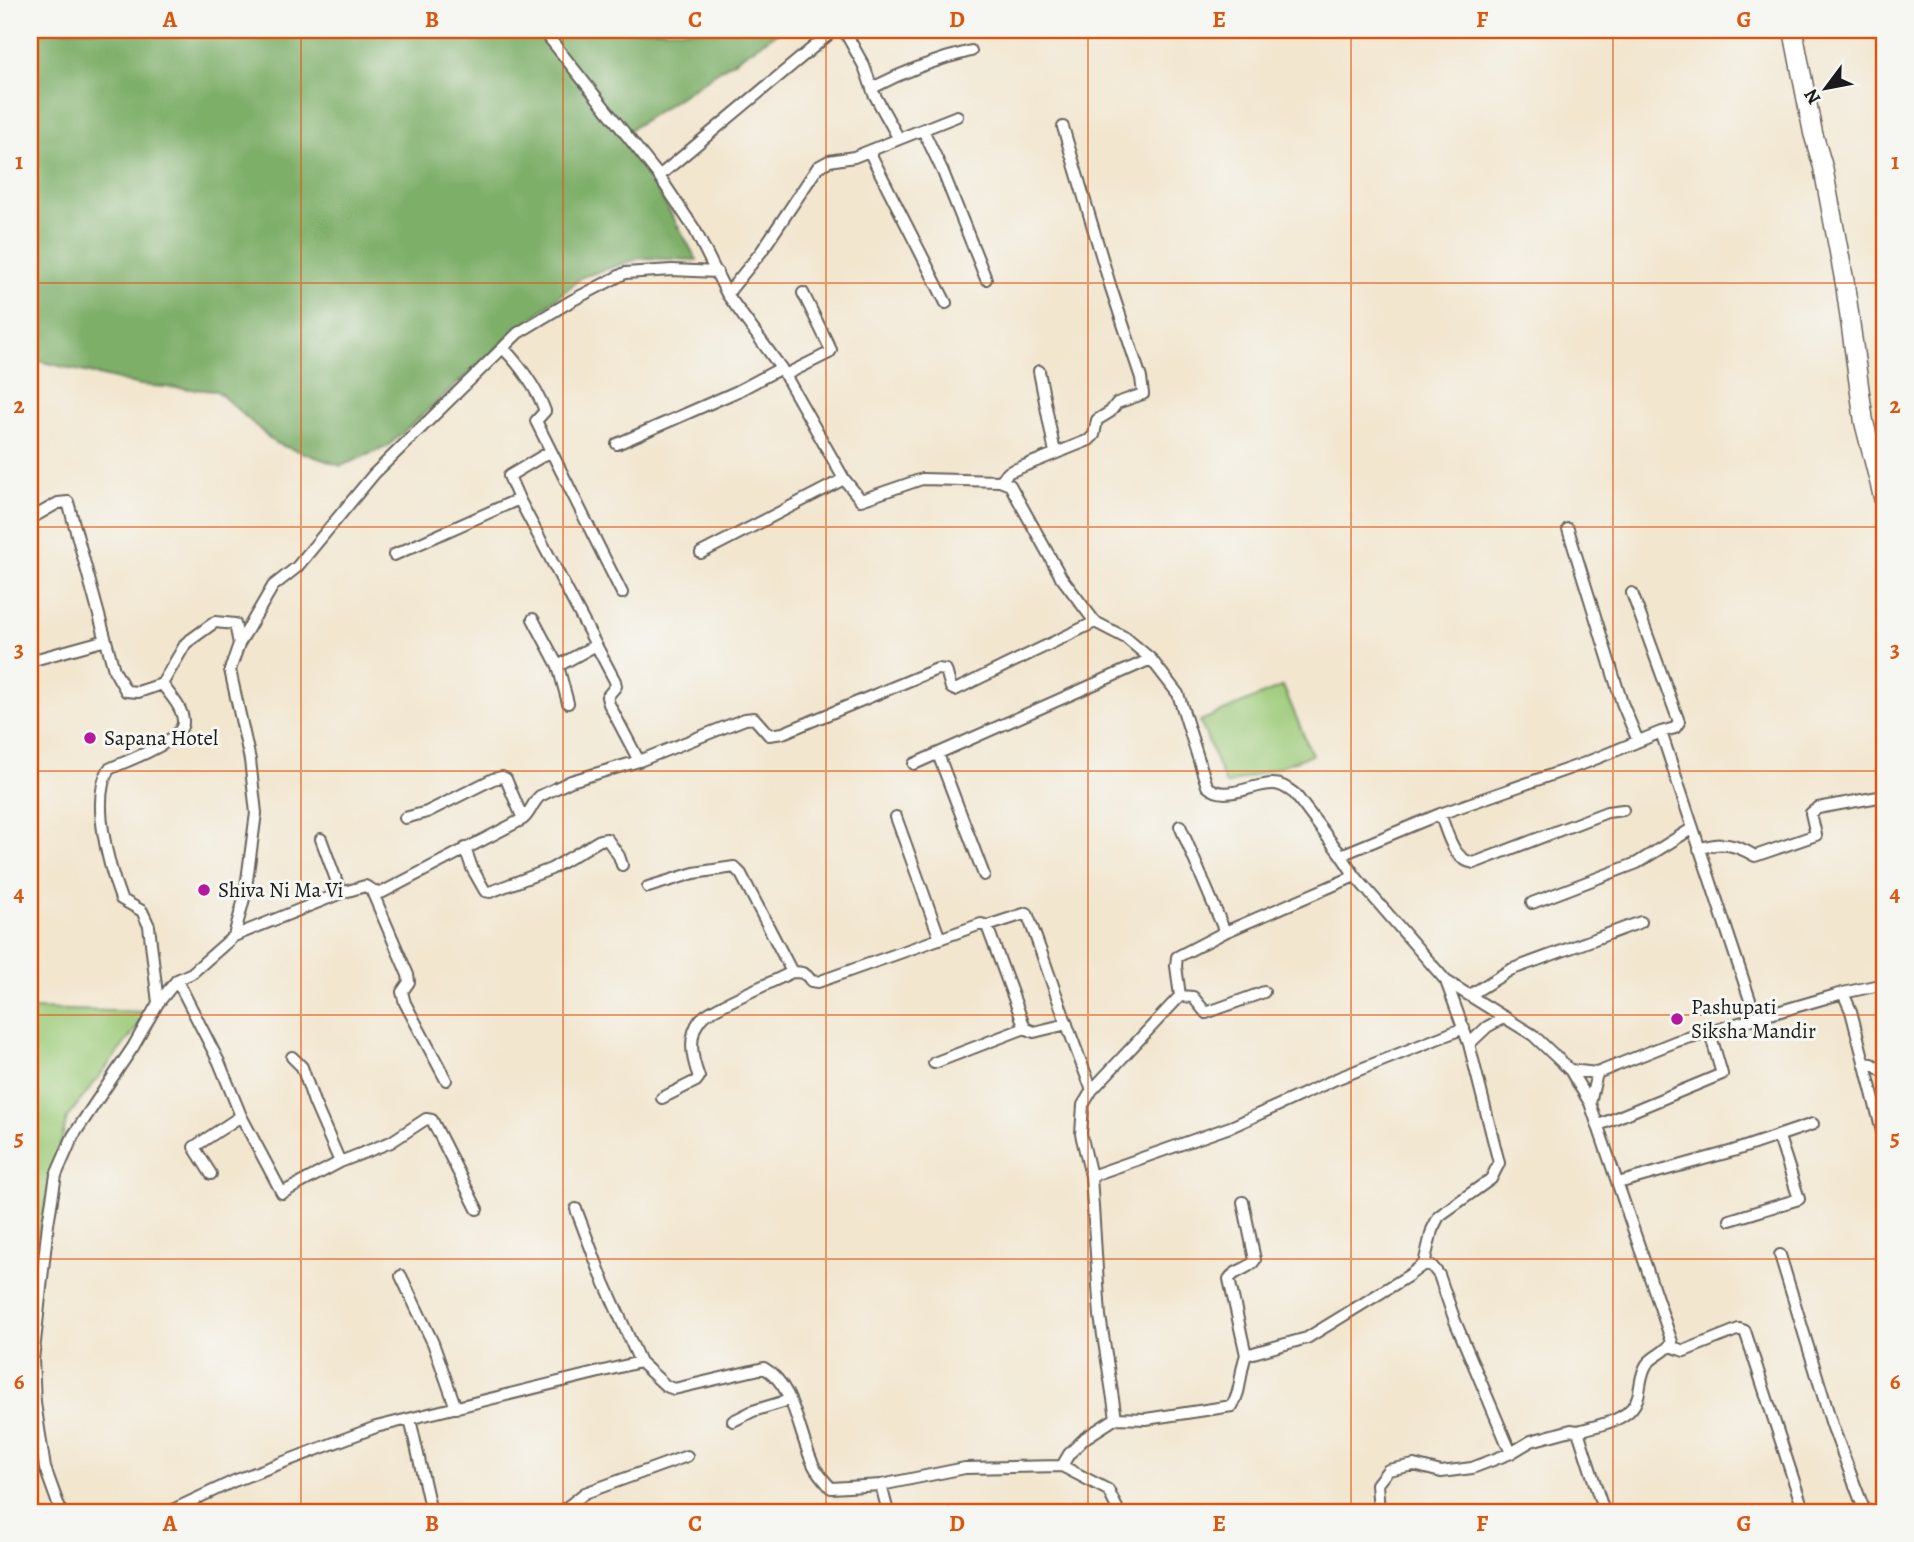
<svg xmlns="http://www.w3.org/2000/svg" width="1914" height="1542" font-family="Alegreya,serif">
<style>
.green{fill:#9dcb79;stroke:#5c744a;stroke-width:2}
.forest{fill:#7eaf69;stroke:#4d6642;stroke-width:2}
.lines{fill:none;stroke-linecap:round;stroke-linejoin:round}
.street-casing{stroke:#67635b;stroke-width:14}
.primary-casing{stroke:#67635b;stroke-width:21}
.street{stroke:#fff;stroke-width:10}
.primary{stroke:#fff;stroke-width:18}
.grid{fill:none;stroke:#de560d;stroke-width:2;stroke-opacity:0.55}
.poi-dot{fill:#b5179e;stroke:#f6f6f2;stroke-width:2.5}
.labels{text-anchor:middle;stroke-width:6;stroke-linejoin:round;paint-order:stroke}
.poi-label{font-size:21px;fill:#1c1c1c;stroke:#f6f6f2;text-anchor:start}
.neatline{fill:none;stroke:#de560d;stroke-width:2.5}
.grid-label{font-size:23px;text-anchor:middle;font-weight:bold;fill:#de560d}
</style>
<rect width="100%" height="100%" fill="#f6f6f2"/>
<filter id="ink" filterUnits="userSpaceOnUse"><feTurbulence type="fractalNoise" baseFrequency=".0143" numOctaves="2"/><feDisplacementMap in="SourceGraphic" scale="14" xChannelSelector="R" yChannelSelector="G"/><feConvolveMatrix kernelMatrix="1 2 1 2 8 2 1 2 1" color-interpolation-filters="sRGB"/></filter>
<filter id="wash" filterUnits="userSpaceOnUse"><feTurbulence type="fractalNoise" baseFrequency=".00686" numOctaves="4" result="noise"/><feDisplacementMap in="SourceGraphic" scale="28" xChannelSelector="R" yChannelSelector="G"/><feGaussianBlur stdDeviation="1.57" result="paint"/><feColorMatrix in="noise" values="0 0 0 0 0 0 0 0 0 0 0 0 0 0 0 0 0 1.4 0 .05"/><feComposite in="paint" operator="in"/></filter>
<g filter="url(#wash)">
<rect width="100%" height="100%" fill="#f2e6cf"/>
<path class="green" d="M 1283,686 L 1312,755 L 1226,785 L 1200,721 Z
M 30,1009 L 149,1012 L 67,1118 L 30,1269 Z"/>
<path class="forest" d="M 30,30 L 781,30 L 625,133 L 697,260 L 641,258 L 582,277 L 497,348 L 387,447 L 341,466 L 275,443 L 217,391 L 140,385 L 30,359 Z"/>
</g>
<g filter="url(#ink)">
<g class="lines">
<defs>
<path id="street" d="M 543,30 L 659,176 L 695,230 L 727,294 L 781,368 L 844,479 L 861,500 L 922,479 L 1000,481 L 1010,485 L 1061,577 L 1095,622 L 1126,638 L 1151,659 L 1178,694 L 1207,786 C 1226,803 1252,783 1274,784 C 1283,784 1289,790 1295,794 L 1341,855 L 1355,876 L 1225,932 L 1177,957 L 1176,966 L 1180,996 L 1092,1090 L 1083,1105 L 1081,1134 L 1091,1176 L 1100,1316 L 1116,1418
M 844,30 L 864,66 L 874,94 L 899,139 L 957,116
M 872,88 C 903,72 937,59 971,51
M 923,130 L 943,172 L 986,279
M 869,151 L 946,303
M 659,176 L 834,30
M 727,294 L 761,252 L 818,167 L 829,161 L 854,157 L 899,139
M 1039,371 L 1055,453
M 785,375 L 829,353 L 831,350 L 803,293
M 617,444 L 738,391 L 781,368
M 551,451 L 622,593
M 1000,481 L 1009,472 L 1089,440 L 1094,435 L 1097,420 L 1110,412 L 1117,403 L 1143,394 L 1141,378 L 1111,288 L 1063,127
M 519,499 L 615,681 L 616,686 L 607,697 L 609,704 L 639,761
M 30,519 L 58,503 L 68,502 L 114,670 L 126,691 L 138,692 L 162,684 L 186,643 L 215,622 L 235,624 L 239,644
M 1568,529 L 1622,703 L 1638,741
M 701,553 L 844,479
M 394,555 L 519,499 L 509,476 L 551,451 L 536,421 L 545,411 C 537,389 520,365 503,348
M 1632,593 L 1679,722 L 1675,728 L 1661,732
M 533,619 L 558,666 L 568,703
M 30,661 L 106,640
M 558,666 L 596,645
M 938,754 L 984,875
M 914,764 L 1151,659
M 1440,814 C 1448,833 1452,860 1474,863 L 1607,812 L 1623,810
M 896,817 L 940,939
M 405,818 L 427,812 L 493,779 L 502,777 L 506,779 L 523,819
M 1180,826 L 1225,932
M 321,839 L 341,893
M 465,848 L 472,868 L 485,891 L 490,892 L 551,869 L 600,840 L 607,839 L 619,856 L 622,865
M 1699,849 C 1721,841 1735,844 1755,856 L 1816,835 L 1811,813 L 1818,808 L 1884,796
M 1341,855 L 1440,814 L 1585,763 L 1661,732 L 1756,1018
M 1355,876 L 1446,981 L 1533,1035 L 1570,1070 L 1590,1103
M 648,887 L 694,873 L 734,867 L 741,874 L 792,972
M 371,889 L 408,975 L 409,982 L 402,992 L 405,1003 L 446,1080
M 1532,903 L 1637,863 L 1693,828
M 987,926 L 1025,1028 L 1034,1032 L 1067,1024
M 234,936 L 341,893 L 365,886 L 378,893 L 383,892 L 523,819 C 531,812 532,803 540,796 L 571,781 L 639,761 L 745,719 L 754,718 L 769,735 L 783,733 L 937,669 L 946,670 L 951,688 L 955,690 L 1095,622
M 177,980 L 219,1062 L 241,1116 L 282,1193 L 340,1162 L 391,1142 L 426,1119 L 432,1120 L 477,1209
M 1843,993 L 1851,1011 L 1884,1139
M 1470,995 L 1510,970 L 1641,922
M 1180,996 L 1193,997 L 1206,1013 L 1264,992
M 158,1003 L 149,926 L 142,911 L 121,899 C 109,867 90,799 109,769 C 126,761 181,742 183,723 C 184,709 170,695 162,684
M 1469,1044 L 1487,1027 L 1505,1017
M 292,1057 L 302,1067 L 314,1102 L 340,1162
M 934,1063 L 1025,1028
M 1864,1063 L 1872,1064 L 1884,1072
M 1570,1070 L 1597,1073
M 662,1098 L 696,1081 L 699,1077 C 692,1059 687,1037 700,1020 C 707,1009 776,981 792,972 C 802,972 806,973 811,981 L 818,982 L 981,924 L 987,926 L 1027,913 C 1049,972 1068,1032 1092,1090
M 1599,1125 L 1722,1074 L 1710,1033
M 211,1174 L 194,1147 L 241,1116
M 1091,1176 L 1233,1126 L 1336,1079 L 1464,1028
M 1618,1183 L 1733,1151 L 1813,1124
M 1243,1202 L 1255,1260 C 1249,1270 1235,1269 1229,1279 L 1246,1355
M 576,1209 L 601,1275 L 640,1362
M 1730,1220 L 1799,1199 L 1779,1137
M 1780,1255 L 1832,1425 L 1865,1512
M 1424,1264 L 1432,1266 L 1439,1275 L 1455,1321 L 1511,1453
M 401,1276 L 433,1343 L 456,1408
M 1670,1346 L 1684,1351 L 1739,1329 L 1745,1331 L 1804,1512
M 410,1419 L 431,1512
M 733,1421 L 753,1411 L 789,1400
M 1578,1431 C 1598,1425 1632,1421 1638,1396 C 1641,1386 1640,1374 1647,1364 C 1654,1355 1667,1352 1672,1342 L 1590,1103 L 1597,1073 L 1677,1041 L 1843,993 L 1884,984
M 1062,1466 L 1108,1490 L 1119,1512
M 881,1485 L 888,1512
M 30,1508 L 36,1512
M 61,1512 L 45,1468 L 35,1403 L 33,1360 L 48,1224 L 56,1175 L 73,1136 L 133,1047 L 158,1003 L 177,980 L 192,973 L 234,936 L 245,895 L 256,813 L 250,760 L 230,670 L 239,644 L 273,586 L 297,567 L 374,474 L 518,333 L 571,301 L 625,273 L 672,270 L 717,272
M 168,1512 L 234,1481 L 376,1427 L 640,1362 L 666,1386 L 674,1389 L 764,1368 C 796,1386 798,1435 814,1466 C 818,1474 825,1481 831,1488 L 881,1485 L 965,1468 L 1062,1466 L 1069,1454 L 1085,1438 L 1116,1418 L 1146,1419 L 1232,1406 C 1242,1390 1239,1374 1246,1355 L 1307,1338 L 1408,1276 L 1424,1264 L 1432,1230 L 1439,1216 L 1491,1179 L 1499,1163 L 1469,1044 L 1446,981
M 561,1512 L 585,1493 L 687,1456
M 1379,1512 L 1377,1484 L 1388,1470 L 1414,1465 L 1441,1472 L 1472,1468 L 1511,1453 L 1531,1441 L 1571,1430 L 1578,1431 L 1604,1512"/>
<path id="primary" d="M 1793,30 L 1813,133 L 1823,167 L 1845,284 L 1864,422 L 1884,501"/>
</defs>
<use href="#street" class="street-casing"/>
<use href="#primary" class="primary-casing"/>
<use href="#street" class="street"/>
<use href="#primary" class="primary"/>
</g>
</g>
<path class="grid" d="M 301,30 L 301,1512M 563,30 L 563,1512M 826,30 L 826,1512M 1088,30 L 1088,1512M 1351,30 L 1351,1512M 1613,30 L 1613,1512M 30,283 L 1884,283M 30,527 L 1884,527M 30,771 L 1884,771M 30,1015 L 1884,1015M 30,1259 L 1884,1259"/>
<g class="poi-dot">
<circle cx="90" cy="738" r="7"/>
<circle cx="204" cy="890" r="7"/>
<circle cx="1677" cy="1019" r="7"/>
</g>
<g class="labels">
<g class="poi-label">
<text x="104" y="745">Sapana Hotel</text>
<text x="218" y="897">Shiva Ni Ma Vi</text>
<text x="1691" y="1014">Pashupati<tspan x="1691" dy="24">Siksha Mandir</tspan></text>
</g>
</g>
<rect width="1914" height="1542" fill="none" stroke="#f6f6f2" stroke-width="77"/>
<g transform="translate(1826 88) rotate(238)" stroke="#f6f6f2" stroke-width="5" paint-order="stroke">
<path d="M0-5L12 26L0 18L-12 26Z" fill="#1c1c1c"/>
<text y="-10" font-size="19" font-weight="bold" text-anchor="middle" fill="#1c1c1c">N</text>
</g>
<rect x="38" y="38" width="1838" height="1466" class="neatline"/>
<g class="grid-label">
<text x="170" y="27">A</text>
<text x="432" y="27">B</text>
<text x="695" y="27">C</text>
<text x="957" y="27">D</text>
<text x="1219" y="27">E</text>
<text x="1482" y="27">F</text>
<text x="1744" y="27">G</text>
<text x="19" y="169">1</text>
<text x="1895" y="169">1</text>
<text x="19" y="413">2</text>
<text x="1895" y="413">2</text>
<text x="19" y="657">3</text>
<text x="1895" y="657">3</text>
<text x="19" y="901">4</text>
<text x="1895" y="901">4</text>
<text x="19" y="1145">5</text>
<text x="1895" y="1145">5</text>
<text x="19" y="1389">6</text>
<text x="1895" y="1389">6</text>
<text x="170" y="1531">A</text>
<text x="432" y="1531">B</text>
<text x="695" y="1531">C</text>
<text x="957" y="1531">D</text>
<text x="1219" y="1531">E</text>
<text x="1482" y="1531">F</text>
<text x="1744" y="1531">G</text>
</g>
</svg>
